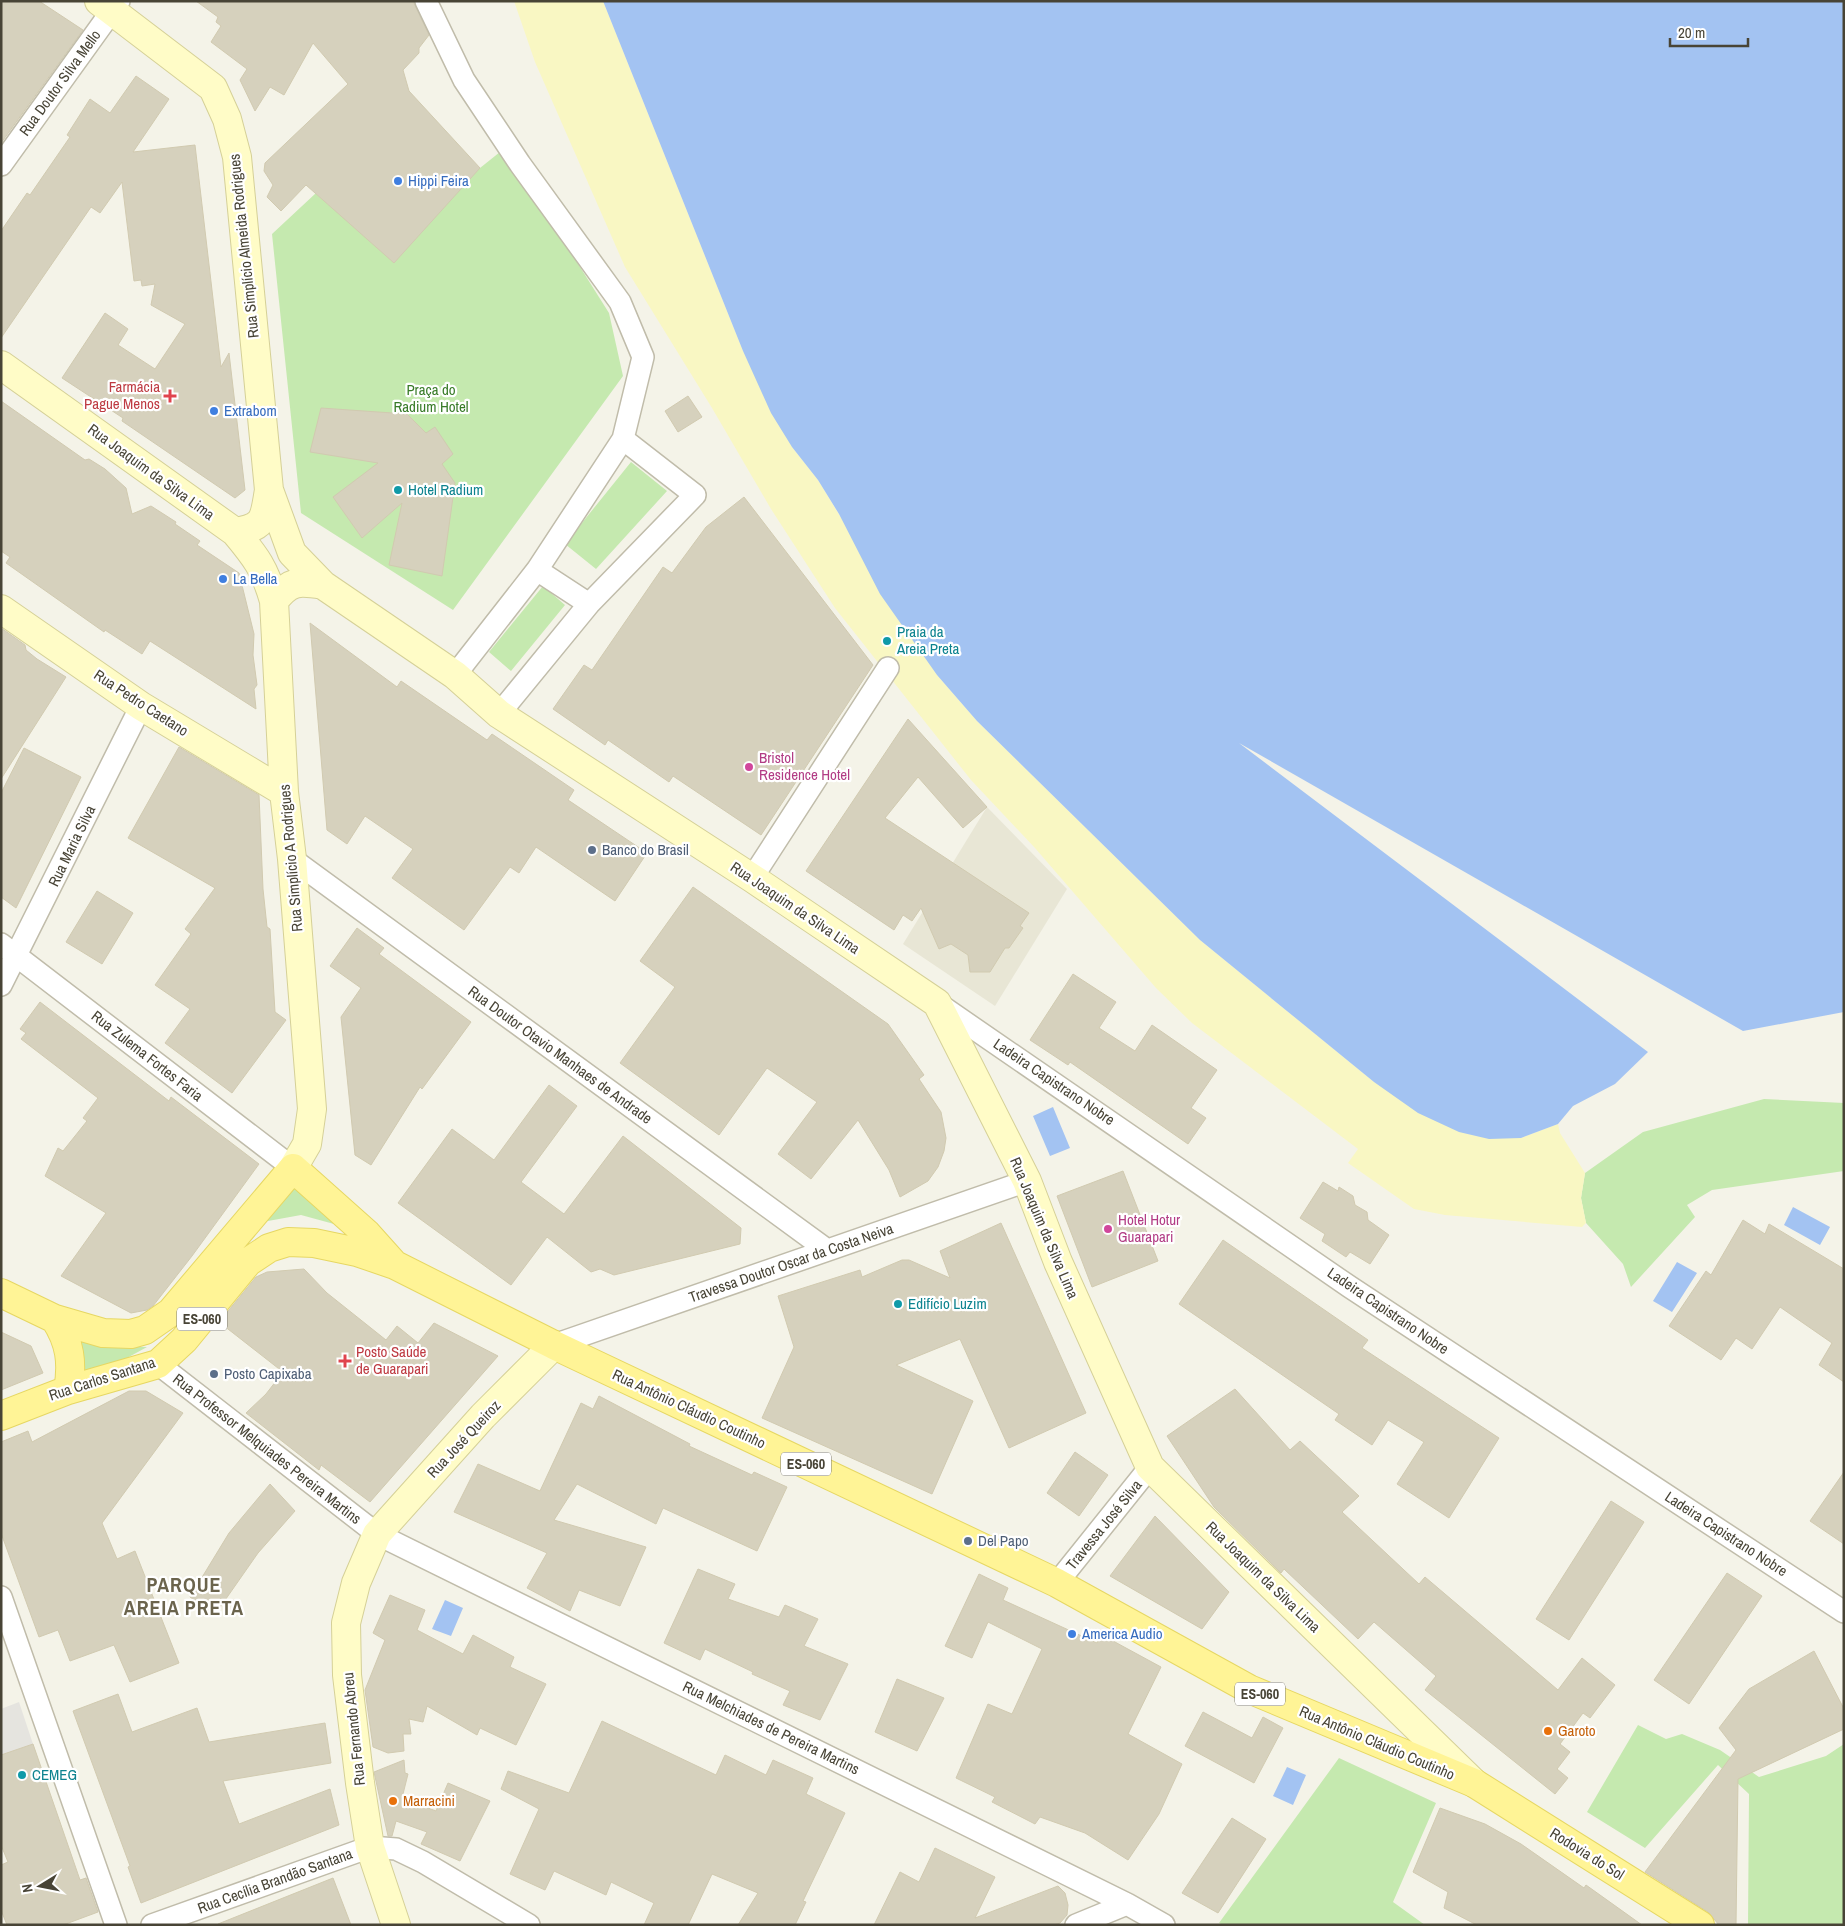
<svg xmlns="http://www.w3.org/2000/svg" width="1845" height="1926" font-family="'Archivo Narrow',sans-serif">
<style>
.residential{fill:#e8e6d5}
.green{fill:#c5e9af}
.sand{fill:#f9f7c3}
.parking{fill:#e5e4df}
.water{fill:#a3c3f2}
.building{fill:#d6d1bd;stroke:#d1cab0}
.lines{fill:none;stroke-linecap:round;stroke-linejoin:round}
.street-casing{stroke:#c0bcaa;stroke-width:24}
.secondary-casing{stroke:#d5d097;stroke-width:30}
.primary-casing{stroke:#e6d763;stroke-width:30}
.street{stroke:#fff;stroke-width:21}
.secondary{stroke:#fffcc7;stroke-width:28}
.primary{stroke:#fff496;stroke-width:28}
.shop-dot{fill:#3f7fe0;stroke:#fff;stroke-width:2}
.health-dot{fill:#e0444e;stroke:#fff;stroke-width:2}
.culture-dot{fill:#0f9aa8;stroke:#fff;stroke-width:2}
.hotel-dot{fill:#d1479c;stroke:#fff;stroke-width:2}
.service-dot{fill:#5c6f8a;stroke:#fff;stroke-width:2}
.food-dot{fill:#e8710a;stroke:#fff;stroke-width:2}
.labels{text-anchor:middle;stroke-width:4.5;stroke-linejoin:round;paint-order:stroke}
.shield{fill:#fff;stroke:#7f7c72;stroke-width:1}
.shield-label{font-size:14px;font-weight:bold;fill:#484436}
.street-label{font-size:15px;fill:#484436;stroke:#fff}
.shop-label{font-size:15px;fill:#366cbe;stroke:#fff;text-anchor:start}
.health-label{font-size:15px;fill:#be3a42;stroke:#fff;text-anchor:end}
.park-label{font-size:15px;fill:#387b28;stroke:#fff}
.culture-label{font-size:15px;fill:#0d838f;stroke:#fff;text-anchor:start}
.hotel-label{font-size:15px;fill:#b23c85;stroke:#fff;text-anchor:start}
.service-label{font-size:15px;fill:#4e5e75;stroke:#fff;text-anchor:start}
.food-label{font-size:15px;fill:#c56008;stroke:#fff;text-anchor:start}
.district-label{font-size:20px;font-weight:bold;letter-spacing:1px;fill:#6b644d;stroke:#fff}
</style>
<rect width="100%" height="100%" fill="#f4f3e8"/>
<path class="residential" d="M 987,807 L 1067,889 L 995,1006 L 903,944 Z"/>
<path class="green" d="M 505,148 L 609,313 L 623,376 L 453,610 L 301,513 L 272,234 L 316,193 L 480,168 Z
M 631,462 L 667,491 L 596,569 L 565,544 Z
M 543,586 L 565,605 L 511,671 L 489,652 Z
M 1764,1099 L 1844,1103 L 1844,1171 L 1712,1190 L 1687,1205 L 1695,1217 L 1631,1287 L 1623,1264 L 1586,1223 L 1581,1198 L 1585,1173 L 1643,1132 Z
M 294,1182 L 356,1230 L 301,1215 L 257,1223 Z
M 77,1337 L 102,1346 L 147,1347 L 116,1364 L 81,1373 Z
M 1638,1725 L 1666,1739 L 1682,1734 L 1720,1750 L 1759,1777 L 1826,1756 L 1844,1744 L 1844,1925 L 1748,1925 L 1749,1794 L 1718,1765 L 1645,1848 L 1587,1812 Z
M 1339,1758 L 1436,1803 L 1393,1902 L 1425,1925 L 1223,1925 L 1219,1923 Z"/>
<path class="sand" d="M 514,1 L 603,1 L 743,351 L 792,447 L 818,480 L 937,675 L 977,721 L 1200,940 L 1374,1082 L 1521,1138 L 1558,1124 L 1560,1133 L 1585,1173 L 1581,1198 L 1586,1223 L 1582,1227 L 1445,1215 L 1414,1209 L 1348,1163 L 1358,1149 L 1192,1023 L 1156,988 L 1035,848 L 971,780 L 835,608 L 771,509 L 712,408 L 625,267 L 535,62 Z"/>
<path class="parking" d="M 19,1702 L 33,1744 L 1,1755 L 1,1709 Z"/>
<path class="water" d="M 603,1 L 1844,1 L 1844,1012 L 1743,1031 L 1239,743 L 1648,1052 L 1615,1084 L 1573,1106 L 1558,1124 L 1521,1138 L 1489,1139 L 1459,1132 L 1418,1113 L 1374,1082 L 1200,940 L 977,721 L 937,675 L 880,594 L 839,514 L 818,480 L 792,447 L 771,413 L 743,351 Z
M 1053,1107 L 1070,1148 L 1050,1156 L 1033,1116 Z
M 1793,1207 L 1830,1227 L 1820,1245 L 1784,1225 Z
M 1677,1262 L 1697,1273 L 1672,1312 L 1653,1301 Z
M 445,1600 L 463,1608 L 451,1636 L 432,1629 Z
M 1287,1767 L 1306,1775 L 1293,1805 L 1273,1796 Z"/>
<path class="building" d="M 1,1 L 39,1 L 83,30 L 1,143 Z
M 196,1 L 413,1 L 429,35 L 419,48 L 419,53 L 403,70 L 409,91 L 480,168 L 394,263 L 306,185 L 281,211 L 267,197 L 273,185 L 264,171 L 265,163 L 348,84 L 313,43 L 284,95 L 270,87 L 255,111 L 240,80 L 247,69 L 211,42 L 221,26 L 216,22 L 218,17 Z
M 136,76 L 169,99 L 133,152 L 195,145 L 221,367 L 229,353 L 245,490 L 235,498 L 122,421 L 123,418 L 62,378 L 105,313 L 128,329 L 118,345 L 155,369 L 185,324 L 151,305 L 155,284 L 142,286 L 141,280 L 134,281 L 122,182 L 100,213 L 91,207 L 1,338 L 1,231 L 27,193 L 30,195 L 70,137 L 67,135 L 90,99 L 110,113 Z
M 688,396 L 702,417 L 678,432 L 665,411 Z
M 1,401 L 85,460 L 89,459 L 105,469 L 126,488 L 132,514 L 151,506 L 176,522 L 175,524 L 200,541 L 197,545 L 239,573 L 254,634 L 253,655 L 257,685 L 254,689 L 256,709 L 150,641 L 142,654 L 105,630 L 104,632 L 6,563 L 10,557 L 1,551 Z
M 321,408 L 407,414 L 426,433 L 435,427 L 453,454 L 442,464 L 455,483 L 442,576 L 389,565 L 402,503 L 362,538 L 333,497 L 378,463 L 310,452 Z
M 744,497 L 873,665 L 761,835 L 673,776 L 669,782 L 608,740 L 605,745 L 553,709 L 584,665 L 592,670 L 663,567 L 672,573 L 706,527 Z
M 310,623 L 397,687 L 401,681 L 487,740 L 492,734 L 574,790 L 568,800 L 647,853 L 615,901 L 536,847 L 519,873 L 510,867 L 464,930 L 392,878 L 413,849 L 365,816 L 347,844 L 327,830 Z
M 1,628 L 25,645 L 26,650 L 37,659 L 66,677 L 1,779 Z
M 908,719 L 987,807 L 963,828 L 918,777 L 885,818 L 1029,913 L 1020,926 L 1023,928 L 1009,948 L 1005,948 L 990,972 L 970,972 L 968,955 L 951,944 L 939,949 L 921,908 L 912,921 L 903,915 L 894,930 L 806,871 Z
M 179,747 L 259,795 L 263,889 L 267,927 L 270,929 L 275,1012 L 286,1020 L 232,1093 L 165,1043 L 190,1009 L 155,985 L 191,934 L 185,929 L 215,888 L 128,838 Z
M 24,748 L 81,777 L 16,908 L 1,897 L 1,793 Z
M 693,887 L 888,1024 L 924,1075 L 919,1079 L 941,1112 L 946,1138 L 944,1151 L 938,1167 L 928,1181 L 900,1197 L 889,1170 L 858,1120 L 811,1179 L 778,1154 L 817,1102 L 767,1068 L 719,1135 L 620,1063 L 675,987 L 640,961 Z
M 97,891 L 133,913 L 102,964 L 66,942 Z
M 357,928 L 384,948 L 379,954 L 471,1022 L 422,1089 L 420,1087 L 371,1165 L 355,1155 L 341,1017 L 361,988 L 330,966 Z
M 1073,974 L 1116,1002 L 1099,1028 L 1135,1051 L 1152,1025 L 1217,1070 L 1191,1108 L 1206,1118 L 1188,1144 L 1070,1062 L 1068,1065 L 1030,1040 Z
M 40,1002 L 169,1101 L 171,1097 L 259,1164 L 192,1256 L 153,1306 L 147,1310 L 131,1313 L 61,1276 L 106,1213 L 45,1176 L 58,1148 L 63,1151 L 87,1121 L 83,1118 L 98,1098 L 21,1039 L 26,1033 L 20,1029 Z
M 549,1085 L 577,1106 L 521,1182 L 564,1214 L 623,1136 L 741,1228 L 740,1244 L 614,1275 L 600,1269 L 591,1272 L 547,1237 L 511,1285 L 398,1203 L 452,1129 L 494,1160 Z
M 1123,1171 L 1158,1261 L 1092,1287 L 1057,1196 Z
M 1323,1182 L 1338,1191 L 1339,1187 L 1353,1196 L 1355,1205 L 1367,1212 L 1368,1220 L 1389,1235 L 1370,1264 L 1350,1252 L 1346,1257 L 1322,1241 L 1325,1234 L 1300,1218 Z
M 1743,1220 L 1765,1234 L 1769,1224 L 1844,1269 L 1844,1382 L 1819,1365 L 1832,1343 L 1780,1307 L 1752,1349 L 1736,1338 L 1721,1360 L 1669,1326 L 1706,1271 L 1711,1275 Z
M 1001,1223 L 1086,1413 L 1009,1448 L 960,1339 L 896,1365 L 973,1401 L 932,1494 L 762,1418 L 794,1347 L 778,1296 L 860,1270 L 862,1277 L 902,1260 L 909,1260 L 950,1278 L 940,1251 Z
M 1223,1240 L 1368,1340 L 1362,1348 L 1499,1438 L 1449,1518 L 1397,1484 L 1424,1442 L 1388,1420 L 1372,1445 L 1335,1420 L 1339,1414 L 1179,1304 Z
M 304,1269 L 327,1293 L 386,1340 L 397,1326 L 418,1343 L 434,1323 L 498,1356 L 370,1502 L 321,1465 L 319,1470 L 246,1413 L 266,1394 L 283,1372 L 219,1322 L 256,1277 L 267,1272 Z
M 1,1332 L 31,1346 L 43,1373 L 1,1390 Z
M 1235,1389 L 1290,1450 L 1300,1441 L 1359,1496 L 1342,1512 L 1419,1584 L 1425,1577 L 1558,1690 L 1582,1658 L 1615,1685 L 1590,1718 L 1583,1713 L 1560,1744 L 1570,1752 L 1557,1769 L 1568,1778 L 1555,1794 L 1425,1690 L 1436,1676 L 1374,1622 L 1358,1639 L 1284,1569 L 1281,1573 L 1214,1507 L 1167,1436 Z
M 129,1391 L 146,1391 L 183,1413 L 102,1523 L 117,1559 L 135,1551 L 179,1663 L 130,1682 L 114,1645 L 70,1661 L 58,1630 L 39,1637 L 1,1533 L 1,1442 L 28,1431 L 32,1442 Z
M 599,1396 L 690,1444 L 689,1446 L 752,1475 L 754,1472 L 787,1487 L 757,1551 L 663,1508 L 656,1524 L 577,1484 L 554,1520 L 646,1547 L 620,1606 L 579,1590 L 570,1611 L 527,1588 L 547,1553 L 454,1512 L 478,1464 L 540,1491 L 581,1403 L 593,1409 Z
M 1075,1452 L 1108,1475 L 1079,1516 L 1047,1493 Z
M 1844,1472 L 1844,1544 L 1810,1521 Z
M 270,1484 L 295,1511 L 258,1553 L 214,1616 L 190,1597 L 229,1533 Z
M 1611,1501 L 1644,1522 L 1569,1640 L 1536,1619 Z
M 1155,1516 L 1229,1592 L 1202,1629 L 1110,1576 Z
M 698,1569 L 735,1584 L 728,1599 L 779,1617 L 785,1605 L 818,1619 L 804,1646 L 848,1664 L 820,1720 L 783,1705 L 790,1691 L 752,1674 L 753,1672 L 705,1649 L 700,1660 L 664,1643 Z
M 1727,1573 L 1762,1596 L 1689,1704 L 1654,1680 Z
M 979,1574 L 1008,1588 L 1003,1600 L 1097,1643 L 1102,1635 L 1161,1667 L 1128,1734 L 1182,1764 L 1159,1814 L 1128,1860 L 1085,1833 L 1040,1817 L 1035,1824 L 992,1802 L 995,1797 L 956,1778 L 988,1704 L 1012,1714 L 1042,1649 L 988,1622 L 972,1658 L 945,1646 Z
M 390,1595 L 425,1610 L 417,1630 L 463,1654 L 473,1635 L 514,1657 L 510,1667 L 546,1684 L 516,1745 L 480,1728 L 477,1735 L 427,1706 L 423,1722 L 409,1719 L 411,1734 L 403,1734 L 404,1751 L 388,1753 L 373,1747 L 365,1690 L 385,1640 L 373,1633 Z
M 1814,1651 L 1844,1709 L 1844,1729 L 1738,1779 L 1736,1925 L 1719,1925 L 1708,1912 L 1645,1872 L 1736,1750 L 1719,1728 L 1749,1689 Z
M 897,1679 L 944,1698 L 917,1751 L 875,1732 Z
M 118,1694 L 132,1732 L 197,1708 L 209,1742 L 325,1723 L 331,1763 L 223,1781 L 239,1824 L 330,1789 L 339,1825 L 141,1903 L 128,1867 L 130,1866 L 73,1711 Z
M 1203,1712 L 1252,1738 L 1263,1717 L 1283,1728 L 1254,1783 L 1185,1746 Z
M 602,1721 L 716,1775 L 725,1755 L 766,1775 L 773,1760 L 813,1778 L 806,1794 L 845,1813 L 803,1901 L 806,1902 L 795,1925 L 738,1925 L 758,1893 L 712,1874 L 688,1925 L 644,1925 L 654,1903 L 611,1882 L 606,1895 L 554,1871 L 545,1890 L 510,1874 L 539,1809 L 501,1789 L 508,1771 L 569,1793 Z
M 33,1744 L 80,1880 L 86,1878 L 98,1912 L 63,1925 L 7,1925 L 1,1910 L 1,1865 L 8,1862 L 1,1845 L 1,1755 Z
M 404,1760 L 405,1773 L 408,1774 L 402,1798 L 436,1811 L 448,1783 L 490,1801 L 460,1861 L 421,1844 L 427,1832 L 396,1821 L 392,1836 L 388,1836 L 374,1772 Z
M 1440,1808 L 1485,1824 L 1521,1844 L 1584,1888 L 1586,1885 L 1642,1925 L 1477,1925 L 1444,1908 L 1448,1892 L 1413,1872 Z
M 1232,1818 L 1266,1839 L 1218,1913 L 1182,1893 Z
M 935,1848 L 995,1877 L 975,1918 L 1058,1886 L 1065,1893 L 1068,1905 L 1067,1915 L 1060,1923 L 1054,1925 L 874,1925 L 900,1872 L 919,1882 Z
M 333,1878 L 351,1925 L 218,1925 L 218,1924 Z"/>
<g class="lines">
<defs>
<path id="street" d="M 426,1 L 464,80 L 520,164 L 620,302 L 643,357 L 623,439 L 537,570 L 455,675
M 1,165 L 119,1
M 537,570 L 589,604
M 499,714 L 589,604 L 695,495 L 623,439
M 292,859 L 827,1250
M 752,878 L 888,668
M 1,944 L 293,1168
M 1,985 L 141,706
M 937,1003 L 1350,1287 L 1844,1612
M 554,1345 L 1027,1181
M 158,1364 L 377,1534 L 1127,1904 L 1164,1925
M 1057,1583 L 1150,1467
M 1,1597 L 116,1925
M 152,1925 L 370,1847 L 396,1849 L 423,1862 L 529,1925
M 1076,1925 L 1127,1904"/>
<path id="secondary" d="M 99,1 L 213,88 L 227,119 L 237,157 L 269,490 L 292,553 L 323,585 L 455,675 L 499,714 L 752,878 L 937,1003 L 1027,1181 L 1058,1262 L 1150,1467 L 1474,1783
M 1,365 L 235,532 C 256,557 265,569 274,601
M 235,532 C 266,527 264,518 269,490
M 1,609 L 141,706 L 284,792
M 293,1168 L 307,1144 L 312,1109 L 292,859 L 284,792 L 274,601 C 290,580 299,581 323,585
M 396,1925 L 370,1847 L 360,1783 L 347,1675 L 346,1623 L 356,1583 L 377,1534 L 483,1416 L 554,1345"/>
<path id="primary" d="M 1,1293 L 55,1319 L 103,1333 L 131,1334 L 145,1330 L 171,1312 L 293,1168 L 367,1234 L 393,1263
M 55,1319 C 70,1342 73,1363 68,1390
M 1,1416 L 68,1390 L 158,1364 L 184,1340 L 248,1262 L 269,1248 L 288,1242 L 314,1243 L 357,1252 L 395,1265 L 554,1345 L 1057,1583 L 1249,1689 L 1474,1783 L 1700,1925"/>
</defs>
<use href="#street" class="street-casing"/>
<use href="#secondary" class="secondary-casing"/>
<use href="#primary" class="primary-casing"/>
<use href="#street" class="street"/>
<use href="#secondary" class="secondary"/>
<use href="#primary" class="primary"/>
</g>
<g class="shop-dot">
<circle cx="398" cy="181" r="5"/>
<circle cx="214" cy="411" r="5"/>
<circle cx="223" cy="579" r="5"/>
<circle cx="1072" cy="1634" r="5"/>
</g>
<g class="health-dot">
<path d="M167.5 388.5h5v5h5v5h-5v5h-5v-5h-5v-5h5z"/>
<path d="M342.5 1353.5h5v5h5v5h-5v5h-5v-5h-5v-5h5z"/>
</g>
<g class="culture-dot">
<circle cx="398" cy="490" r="5"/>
<circle cx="887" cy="641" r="5"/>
<circle cx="898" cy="1304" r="5"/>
<circle cx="22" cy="1775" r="5"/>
</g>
<g class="hotel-dot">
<circle cx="749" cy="767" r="5"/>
<circle cx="1108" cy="1229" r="5"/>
</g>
<g class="service-dot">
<circle cx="592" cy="850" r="5"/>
<circle cx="214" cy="1374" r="5"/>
<circle cx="968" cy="1541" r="5"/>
</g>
<g class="food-dot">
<circle cx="1548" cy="1731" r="5"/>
<circle cx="393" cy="1801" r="5"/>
</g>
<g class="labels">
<g class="shield">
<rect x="177" y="1307.5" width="50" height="23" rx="4"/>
<rect x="781" y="1452.5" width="50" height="23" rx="4"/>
<rect x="1235" y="1682.5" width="50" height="23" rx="4"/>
</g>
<g class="shield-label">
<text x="202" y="1324">ES-060</text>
<text x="806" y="1469">ES-060</text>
<text x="1260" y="1699">ES-060</text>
</g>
<g class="street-label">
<text transform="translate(60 83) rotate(-54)" y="5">Rua Doutor Silva Mello</text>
<text transform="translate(244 246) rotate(-96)" y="5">Rua Simplício Almeida Rodrigues</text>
<text transform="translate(151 472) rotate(36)" y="5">Rua Joaquim da Silva Lima</text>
<text transform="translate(141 703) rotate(33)" y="5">Rua Pedro Caetano</text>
<text transform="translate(72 846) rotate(-64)" y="5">Rua Maria Silva</text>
<text transform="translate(291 858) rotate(-95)" y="5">Rua Simplício A Rodrigues</text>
<text transform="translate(795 908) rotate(34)" y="5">Rua Joaquim da Silva Lima</text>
<text transform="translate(560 1055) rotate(36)" y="5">Rua Doutor Otavio Manhaes de Andrade</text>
<text transform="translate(147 1056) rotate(38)" y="5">Rua Zulema Fortes Faria</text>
<text transform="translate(1054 1082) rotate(34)" y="5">Ladeira Capistrano Nobre</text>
<text transform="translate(1044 1228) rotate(67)" y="5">Rua Joaquim da Silva Lima</text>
<text transform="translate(791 1263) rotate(-19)" y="5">Travessa Doutor Oscar da Costa Neiva</text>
<text transform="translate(1388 1311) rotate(34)" y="5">Ladeira Capistrano Nobre</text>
<text transform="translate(102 1379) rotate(-18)" y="5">Rua Carlos Santana</text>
<text transform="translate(689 1409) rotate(25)" y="5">Rua Antônio Cláudio Coutinho</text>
<text transform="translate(464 1439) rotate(-47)" y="5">Rua José Queiroz</text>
<text transform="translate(267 1449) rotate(38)" y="5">Rua Professor Melquiades Pereira Martins</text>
<text transform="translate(1104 1525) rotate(-51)" y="5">Travessa José Silva</text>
<text transform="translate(1726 1534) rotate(33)" y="5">Ladeira Capistrano Nobre</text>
<text transform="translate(1263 1577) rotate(44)" y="5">Rua Joaquim da Silva Lima</text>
<text transform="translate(771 1728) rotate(26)" y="5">Rua Melchiades de Pereira Martins</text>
<text transform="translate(354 1729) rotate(-96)" y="5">Rua Fernando Abreu</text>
<text transform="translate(1377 1743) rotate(23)" y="5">Rua Antônio Cláudio Coutinho</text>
<text transform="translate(1587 1854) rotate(32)" y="5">Rodovia do Sol</text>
<text transform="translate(275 1881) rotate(-20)" y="5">Rua Cecília Brandão Santana</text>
</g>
<g class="shop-label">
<text x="408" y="186">Hippi Feira</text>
<text x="224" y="416">Extrabom</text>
<text x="233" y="584">La Bella</text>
<text x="1082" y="1639">America Audio</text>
</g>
<g class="health-label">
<text x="160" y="392">Farmácia<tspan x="160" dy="17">Pague Menos</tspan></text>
<text x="356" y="1357" text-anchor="start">Posto Saúde<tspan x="356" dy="17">de Guarapari</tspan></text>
</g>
<g class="park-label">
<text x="431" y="395">Praça do<tspan x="431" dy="17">Radium Hotel</tspan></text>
</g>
<g class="culture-label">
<text x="408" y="495">Hotel Radium</text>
<text x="897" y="637">Praia da<tspan x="897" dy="17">Areia Preta</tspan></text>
<text x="908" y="1309">Edifício Luzim</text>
<text x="32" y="1780">CEMEG</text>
</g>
<g class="hotel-label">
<text x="759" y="763">Bristol<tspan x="759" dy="17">Residence Hotel</tspan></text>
<text x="1118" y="1225">Hotel Hotur<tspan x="1118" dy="17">Guarapari</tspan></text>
</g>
<g class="service-label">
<text x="602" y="855">Banco do Brasil</text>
<text x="224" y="1379">Posto Capixaba</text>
<text x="978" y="1546">Del Papo</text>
</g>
<g class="food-label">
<text x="1558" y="1736">Garoto</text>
<text x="403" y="1806">Marracini</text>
</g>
<g class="district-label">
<text x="184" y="1592">PARQUE<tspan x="184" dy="23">AREIA PRETA</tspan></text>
</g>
</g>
<rect width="1845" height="1926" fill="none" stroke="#484436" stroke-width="5"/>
<g transform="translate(40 1886) rotate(260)" stroke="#ffffff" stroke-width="4" paint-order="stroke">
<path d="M0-4L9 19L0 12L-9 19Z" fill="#484436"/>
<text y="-8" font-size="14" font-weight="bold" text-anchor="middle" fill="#484436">N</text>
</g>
<path d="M1670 38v8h78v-8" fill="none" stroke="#484436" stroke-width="2.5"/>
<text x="1678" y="38" font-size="15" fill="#484436" stroke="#ffffff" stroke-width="4" paint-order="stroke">20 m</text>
</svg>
